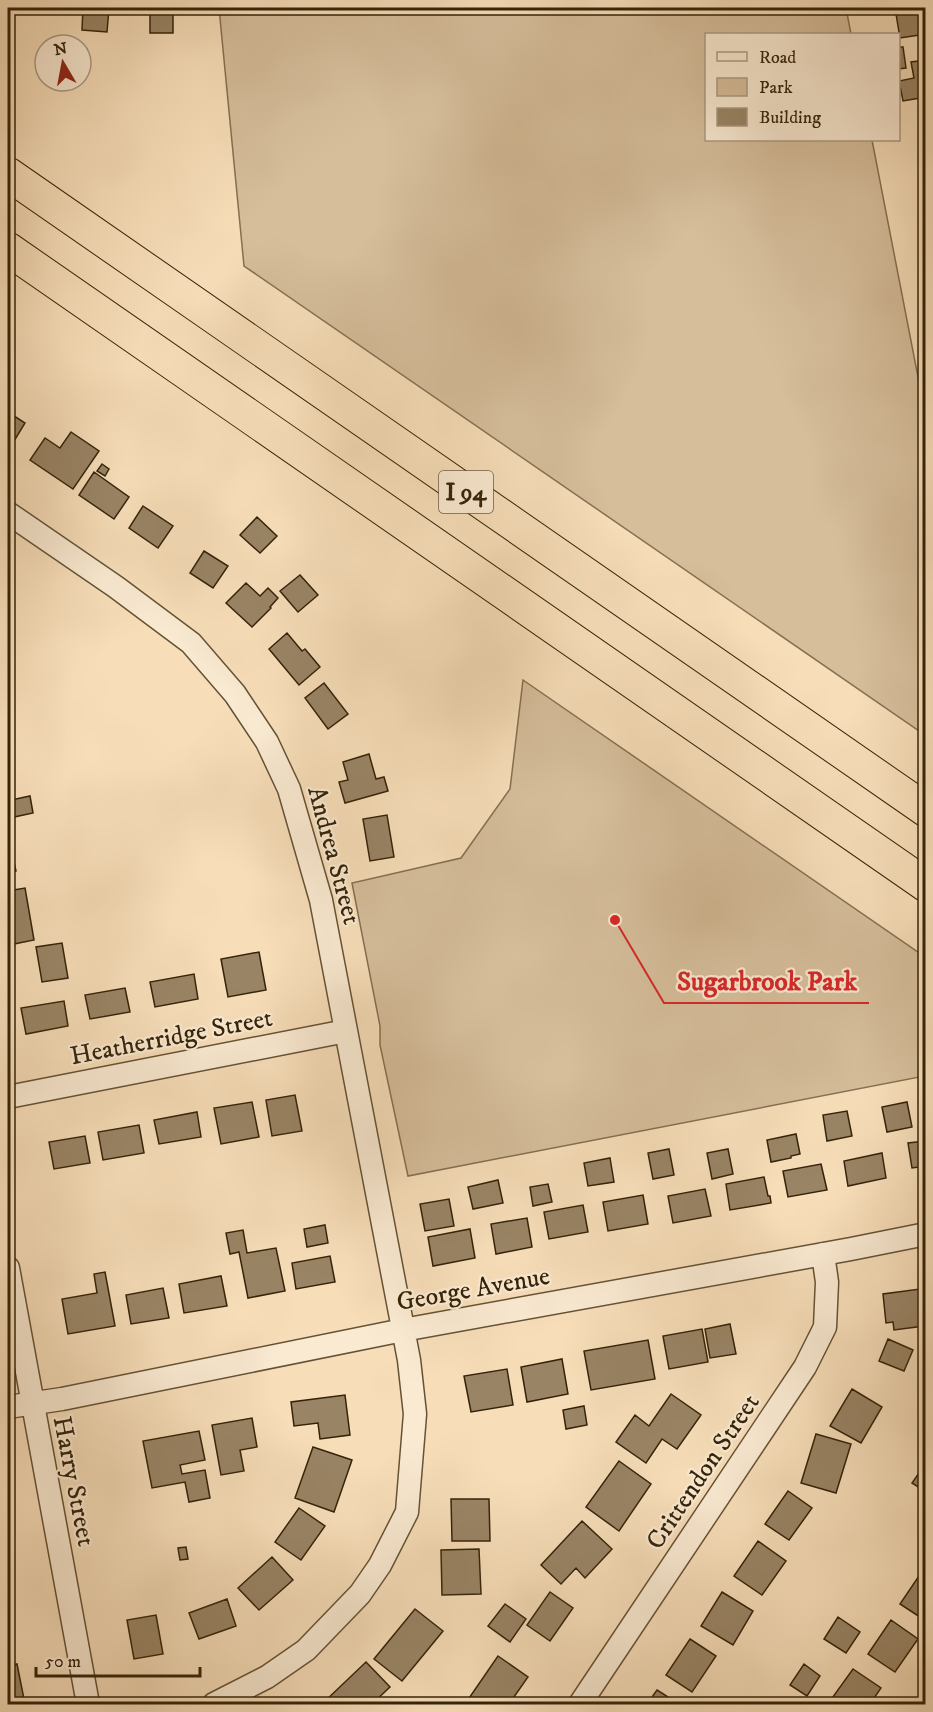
<svg xmlns="http://www.w3.org/2000/svg" width="933" height="1712" font-family="'IM FELL DW Pica',serif">
<style>
.green{fill:#d6be9b;stroke:#857052;stroke-width:1.5}
.building{fill:#998465;stroke:#342309;stroke-width:1.5}
.lines{fill:none;stroke-linecap:round;stroke-linejoin:round}
.minor-casing{stroke:#655235;stroke-width:25}
.motorway-casing{stroke:#342309;stroke-width:35}
.minor{stroke:#faead2;stroke-width:22}
.motorway{stroke:#f7deb9;stroke-width:33}
.labels{text-anchor:middle;stroke-width:4.5;stroke-linejoin:round;paint-order:stroke}
.shield{fill:#faead2;stroke:#6f5f45;stroke-width:1.5}
.shield-label{font-size:24px;font-weight:bold;fill:#342309}
.street-label{font-size:26px;fill:#342309;stroke:#faead2}
.leader{fill:none;stroke:#d62828;stroke-width:2}
.callout-dot{fill:#d62828;stroke:#faead2;stroke-width:2}
.callout-label{font-size:27px;text-anchor:middle;font-weight:bold;fill:#d62828;stroke:#faead2;stroke-width:4.5;stroke-linejoin:round;paint-order:stroke}
</style>
<rect width="100%" height="100%" fill="#f7deb9"/>
<filter id="stains"><feTurbulence type="fractalNoise" baseFrequency=".00333" numOctaves="4"/><feColorMatrix values="0 0 0 0 .2 0 0 0 0 .09 0 0 0 0 .02 0 0 0 .5 -.17"/></filter>
<radialGradient id="worn" r=".72"><stop offset=".6" stop-color="#630" stop-opacity="0"/><stop offset="1" stop-color="#630" stop-opacity=".3"/></radialGradient>
<path class="green" d="M 219,8 L 846,8 L 851,34 L 706,34 L 706,140 L 872,140 L 925,413 L 925,735 L 244,266 Z
M 523,680 L 925,957 L 925,1076 L 408,1176 L 380,1045 L 380,1026 L 352,883 L 461,858 L 510,789 Z"/>
<path class="building" d="M 83,8 L 109,8 L 107,32 L 82,30 Z
M 895,8 L 926,8 L 926,34 L 900,38 Z
M 150,9 L 173,9 L 173,33 L 150,33 Z
M 898,47 L 903,47 L 906,68 L 898,69 Z
M 926,60 L 926,97 L 903,101 L 899,81 L 914,78 L 911,62 Z
M 8,412 L 25,423 L 11,446 L 8,443 Z
M 71,432 L 99,451 L 73,489 L 30,460 L 45,438 L 60,448 Z
M 102,464 L 109,469 L 105,476 L 97,471 Z
M 94,472 L 129,497 L 114,519 L 79,495 Z
M 143,506 L 173,526 L 158,548 L 129,528 Z
M 257,517 L 277,536 L 260,553 L 240,535 Z
M 204,551 L 228,566 L 213,588 L 190,573 Z
M 300,575 L 318,595 L 298,612 L 280,591 Z
M 246,583 L 260,596 L 268,588 L 278,598 L 270,607 L 271,608 L 252,627 L 226,603 Z
M 287,633 L 302,651 L 305,649 L 320,667 L 299,685 L 269,649 Z
M 324,683 L 348,714 L 328,729 L 305,698 Z
M 369,754 L 376,779 L 384,777 L 388,791 L 345,803 L 339,782 L 348,780 L 343,762 Z
M 30,796 L 33,813 L 14,817 L 11,800 Z
M 387,815 L 394,857 L 370,861 L 363,819 Z
M 8,836 L 16,871 L 8,873 Z
M 25,888 L 34,940 L 9,945 L 8,934 L 8,891 Z
M 62,943 L 68,978 L 42,982 L 36,947 Z
M 259,952 L 266,990 L 228,997 L 221,959 Z
M 194,974 L 198,999 L 155,1007 L 150,982 Z
M 125,988 L 130,1012 L 90,1019 L 85,995 Z
M 64,1001 L 68,1026 L 26,1034 L 21,1008 Z
M 295,1095 L 302,1131 L 272,1136 L 266,1100 Z
M 252,1102 L 259,1137 L 221,1144 L 214,1108 Z
M 907,1102 L 912,1127 L 887,1132 L 882,1107 Z
M 847,1111 L 852,1136 L 827,1141 L 823,1115 Z
M 197,1112 L 201,1137 L 159,1144 L 154,1120 Z
M 139,1125 L 144,1153 L 103,1160 L 98,1132 Z
M 796,1134 L 800,1154 L 791,1156 L 791,1158 L 771,1162 L 767,1140 Z
M 85,1136 L 90,1163 L 54,1169 L 49,1142 Z
M 926,1141 L 926,1166 L 912,1168 L 908,1143 Z
M 669,1149 L 674,1175 L 653,1179 L 648,1153 Z
M 728,1149 L 733,1174 L 712,1179 L 707,1153 Z
M 882,1153 L 886,1178 L 848,1186 L 844,1161 Z
M 610,1158 L 614,1182 L 588,1186 L 584,1163 Z
M 821,1164 L 827,1190 L 788,1197 L 783,1171 Z
M 764,1177 L 768,1196 L 770,1196 L 771,1203 L 730,1210 L 726,1184 Z
M 498,1180 L 503,1203 L 473,1209 L 468,1187 Z
M 548,1184 L 552,1202 L 533,1206 L 530,1187 Z
M 705,1189 L 711,1216 L 673,1223 L 668,1196 Z
M 643,1195 L 648,1224 L 608,1231 L 603,1202 Z
M 449,1199 L 454,1226 L 425,1231 L 420,1204 Z
M 583,1205 L 588,1232 L 549,1239 L 544,1212 Z
M 527,1218 L 532,1247 L 496,1254 L 491,1224 Z
M 325,1225 L 328,1243 L 307,1247 L 304,1229 Z
M 470,1229 L 475,1258 L 433,1266 L 428,1237 Z
M 243,1230 L 247,1253 L 276,1248 L 285,1291 L 248,1298 L 239,1252 L 230,1254 L 226,1233 Z
M 330,1256 L 335,1282 L 296,1289 L 292,1263 Z
M 105,1272 L 115,1326 L 68,1334 L 62,1299 L 97,1293 L 94,1274 Z
M 221,1276 L 227,1306 L 184,1313 L 179,1284 Z
M 163,1288 L 169,1318 L 131,1324 L 126,1295 Z
M 920,1289 L 924,1326 L 894,1330 L 893,1322 L 886,1323 L 883,1294 Z
M 730,1324 L 736,1354 L 710,1358 L 705,1329 Z
M 702,1329 L 708,1362 L 669,1369 L 663,1336 Z
M 888,1339 L 913,1350 L 904,1371 L 879,1361 Z
M 648,1340 L 655,1379 L 591,1390 L 584,1351 Z
M 562,1359 L 568,1394 L 527,1402 L 521,1367 Z
M 507,1369 L 513,1405 L 471,1412 L 464,1376 Z
M 852,1389 L 882,1407 L 861,1443 L 830,1426 Z
M 671,1394 L 701,1415 L 677,1449 L 662,1439 L 646,1463 L 616,1442 L 635,1415 L 649,1426 Z
M 345,1395 L 350,1435 L 320,1439 L 318,1423 L 294,1426 L 291,1402 Z
M 584,1406 L 587,1425 L 566,1429 L 563,1410 Z
M 252,1418 L 257,1447 L 240,1450 L 244,1471 L 221,1475 L 212,1425 Z
M 199,1431 L 205,1460 L 180,1465 L 182,1474 L 205,1470 L 210,1498 L 189,1502 L 185,1482 L 152,1488 L 143,1441 Z
M 816,1434 L 851,1444 L 836,1493 L 801,1483 Z
M 313,1447 L 352,1460 L 334,1512 L 295,1498 Z
M 619,1461 L 651,1484 L 619,1531 L 586,1507 Z
M 926,1463 L 926,1492 L 912,1483 Z
M 788,1491 L 812,1508 L 789,1540 L 765,1524 Z
M 451,1499 L 489,1499 L 490,1541 L 452,1541 Z
M 299,1508 L 325,1526 L 301,1560 L 275,1542 Z
M 582,1521 L 612,1549 L 585,1578 L 576,1568 L 561,1584 L 541,1565 Z
M 758,1541 L 786,1561 L 762,1595 L 734,1576 Z
M 186,1547 L 188,1559 L 180,1560 L 178,1548 Z
M 479,1549 L 481,1594 L 442,1595 L 441,1550 Z
M 272,1557 L 293,1580 L 259,1610 L 238,1588 Z
M 923,1570 L 926,1572 L 926,1621 L 900,1604 Z
M 550,1592 L 573,1608 L 550,1641 L 527,1625 Z
M 722,1592 L 753,1611 L 733,1645 L 701,1626 Z
M 227,1599 L 236,1626 L 199,1639 L 189,1613 Z
M 505,1604 L 526,1619 L 510,1642 L 488,1626 Z
M 415,1609 L 443,1631 L 402,1681 L 374,1659 Z
M 8,1615 L 14,1651 L 8,1652 Z
M 156,1615 L 163,1654 L 134,1659 L 127,1620 Z
M 838,1617 L 860,1632 L 846,1653 L 824,1639 Z
M 891,1620 L 918,1639 L 895,1672 L 868,1654 Z
M 690,1639 L 716,1656 L 692,1692 L 666,1675 Z
M 498,1656 L 528,1677 L 509,1704 L 465,1704 Z
M 366,1662 L 390,1687 L 372,1704 L 322,1704 Z
M 17,1664 L 25,1704 L 8,1704 L 8,1666 Z
M 804,1664 L 820,1676 L 807,1696 L 790,1685 Z
M 853,1669 L 881,1688 L 870,1704 L 835,1704 L 830,1701 Z
M 657,1690 L 679,1704 L 647,1704 Z"/>
<g class="lines">
<defs>
<path id="minor" d="M 8,513 L 116,587 L 191,643 L 235,694 L 267,742 L 289,789 L 321,900 L 409,1360 L 415,1414 L 407,1512 L 380,1565 L 360,1594 L 306,1650 L 267,1677 L 214,1704
M 8,1097 L 346,1031
M 8,1268 L 88,1704
M 8,1407 L 62,1399 L 403,1330 L 851,1249 L 926,1234
M 580,1704 L 805,1367 L 825,1327 L 827,1282 L 823,1254"/>
<path id="motorway" d="M 8,174 L 926,810
M 8,249 L 926,885"/>
</defs>
<use href="#minor" class="minor-casing"/>
<use href="#motorway" class="motorway-casing"/>
<use href="#minor" class="minor"/>
<use href="#motorway" class="motorway"/>
</g>
<g class="labels">
<rect class="shield" x="439" y="471" width="54" height="42" rx="4.5"/>
<g class="shield-label">
<text x="466" y="500">I 94</text>
</g>
<g class="street-label">
<text transform="translate(335 855) rotate(75)" y="9">Andrea Street</text>
<text transform="translate(171 1036) rotate(-11)" y="9">Heatherridge Street</text>
<text transform="translate(473 1288) rotate(-10)" y="9">George Avenue</text>
<text transform="translate(702 1471) rotate(-56)" y="9">Crittendon Street</text>
<text transform="translate(75 1481) rotate(79)" y="9">Harry Street</text>
</g>
</g>
<path class="leader" d="M615 920L664 1003H869"/>
<circle class="callout-dot" cx="615" cy="920" r="6"/>
<g class="callout-label">
<text x="767" y="990">Sugarbrook Park</text>
</g>
<rect width="933" height="1712" fill="none" stroke="#f7deb9" stroke-width="30"/>
<rect x="9" y="9" width="915" height="1694" fill="none" stroke="#342309" stroke-width="3"/>
<rect x="15" y="15" width="903" height="1682" fill="none" stroke="#342309" stroke-width="1.5"/>
<rect x="705" y="33" width="195" height="108" fill="#faead2" stroke="#ab9a82" stroke-width="1.5"/>
<rect x="717" y="52" width="30" height="9" fill="#faead2" stroke="#ab9a82" stroke-width="1.5"/>
<text x="759" y="63" font-size="18" fill="#342309">Road</text>
<rect x="717" y="78" width="30" height="18" fill="#d6be9b" stroke="#ab9a82" stroke-width="1.5"/>
<text x="759" y="93" font-size="18" fill="#342309">Park</text>
<rect x="717" y="108" width="30" height="18" fill="#998465" stroke="#ab9a82" stroke-width="1.5"/>
<text x="759" y="123" font-size="18" fill="#342309">Building</text>
<g transform="translate(63 63) rotate(350)"><circle r="28" fill="#faead2" stroke="#ab9a82" stroke-width="1.5"/>
<path d="M0-4.5L10 22L0 15L-10 22Z" fill="#8f2418"/>
<text y="-9" font-size="16" font-weight="bold" text-anchor="middle" fill="#342309">N</text>
</g>
<path d="M36 1667v9h164v-9" fill="none" stroke="#342309" stroke-width="3"/>
<text x="45" y="1667" font-size="18" fill="#342309" stroke="#faead2" stroke-width="4.5" paint-order="stroke">50 m</text>
<rect width="100%" height="100%" filter="url(#stains)"/>
<rect width="100%" height="100%" fill="url(#worn)"/>
</svg>
